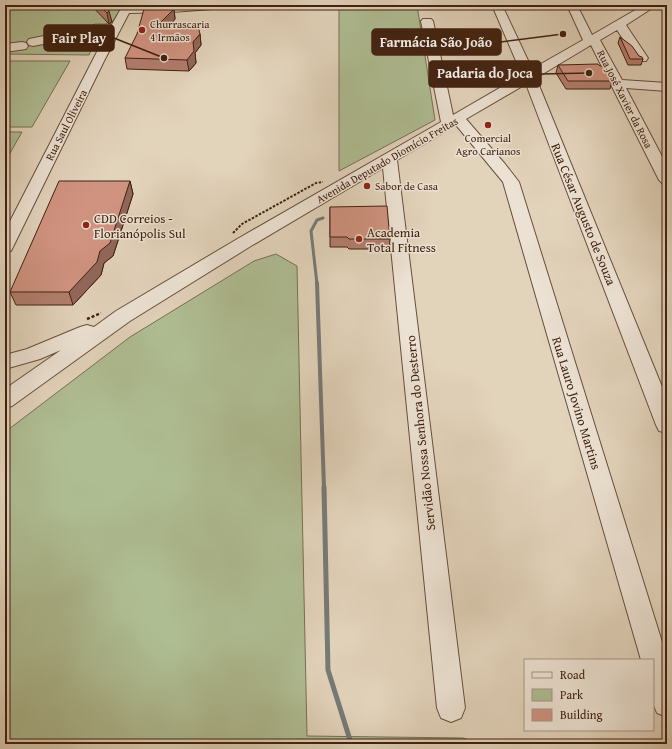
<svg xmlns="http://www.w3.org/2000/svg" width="672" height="749" font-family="'Gentium Book Plus',serif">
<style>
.green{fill:#afbd93;stroke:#786f52}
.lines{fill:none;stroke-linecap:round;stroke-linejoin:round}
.stream-far2{stroke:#767a77;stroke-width:3}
.stream-far1{stroke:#767a77;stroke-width:4}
.stream{stroke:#767a77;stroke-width:5}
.minor-casing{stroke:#684e3b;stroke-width:2}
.path-far1{stroke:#402110;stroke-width:2;stroke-dasharray:2.5 1.5;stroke-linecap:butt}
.path{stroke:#402110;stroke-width:2.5;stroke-dasharray:3 2;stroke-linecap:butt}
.minor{fill:#ece2d3;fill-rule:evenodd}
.wall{fill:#b37e6e;stroke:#402110}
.shaded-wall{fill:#92675a;stroke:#402110}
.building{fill:#d09380;stroke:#402110}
.poi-dot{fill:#8f2418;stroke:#ece2d3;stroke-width:1.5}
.labels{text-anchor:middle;stroke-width:3;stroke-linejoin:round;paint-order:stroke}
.far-poi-label{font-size:11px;fill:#402110;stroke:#ece2d3;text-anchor:start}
.far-street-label{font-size:11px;fill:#402110;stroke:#ece2d3}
.street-label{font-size:13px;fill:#402110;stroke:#ece2d3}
.poi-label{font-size:13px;fill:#402110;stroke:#ece2d3;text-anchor:start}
.leader{fill:none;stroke:#402110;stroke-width:1.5}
.callout-dot{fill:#402110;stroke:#ece2d3;stroke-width:1.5}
.callout{fill:#402110;stroke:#402110;stroke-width:1.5}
.callout-label{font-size:14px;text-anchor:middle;font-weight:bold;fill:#fff}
</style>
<rect width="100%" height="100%" fill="#e2d3bb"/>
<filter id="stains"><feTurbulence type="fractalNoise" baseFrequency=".005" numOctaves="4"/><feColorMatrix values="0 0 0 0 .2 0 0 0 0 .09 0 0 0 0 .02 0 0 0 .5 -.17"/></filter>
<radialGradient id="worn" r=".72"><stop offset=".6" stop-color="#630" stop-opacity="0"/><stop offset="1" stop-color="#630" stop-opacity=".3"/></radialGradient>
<path class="green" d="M 5,5 L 115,5 L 122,8 L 113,21 L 105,24 L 95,24 L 85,29 L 93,32 L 88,41 L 94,44 L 89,55 L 5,54 Z
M 339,5 L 417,5 L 435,120 L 339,171 Z
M 5,61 L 70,61 L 32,127 L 5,127 Z
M 5,132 L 22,132 L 5,162 Z
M 276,254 L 297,266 L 307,736 L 463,738 L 480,744 L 5,744 L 5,432 L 130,337 L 254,261 Z"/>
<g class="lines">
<path class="stream-far2" d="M 317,284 L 311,231 L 317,220 L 323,218"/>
<path class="stream-far1" d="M 317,283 L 324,488"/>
<path class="stream" d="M 324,487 L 328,670 L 351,743 L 358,744"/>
<defs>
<path id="minor" d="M 123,5 L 133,5 L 133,7 L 230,5 L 225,8 L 172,12 L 129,13 L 104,61 L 13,247 L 11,251 L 5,252 L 5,231 L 102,42 L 59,41 L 33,46 L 29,45 L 27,42 L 29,39 L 59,33 L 106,35 Z
M 492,5 L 502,5 L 532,69 L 583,40 L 567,5 L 577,5 L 592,35 L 644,5 L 657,5 L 626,25 L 648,58 L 646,61 L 638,61 L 617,30 L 600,40 L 622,80 L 667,83 L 667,91 L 626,88 L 667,166 L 667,185 L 662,183 L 659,180 L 591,45 L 536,78 L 667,399 L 667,433 L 659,431 L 656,425 L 526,84 L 466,119 L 505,164 L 519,182 L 667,658 L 667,717 L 657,713 L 653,703 L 653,660 L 641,660 L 503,182 L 456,125 L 397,160 L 465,708 L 461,718 L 451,722 L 441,718 L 437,708 L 383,168 L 251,246 L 130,321 L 12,406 L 5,408 L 5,389 L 61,350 L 40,359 L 5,369 L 5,355 L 27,349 L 80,327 L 87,325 L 94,327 L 116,311 L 239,238 L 441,122 L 421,21 L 423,19 L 431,19 L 433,21 L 453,115 L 522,75 Z
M 22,42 L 26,43 L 28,46 L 26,49 L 5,52 L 5,44 Z"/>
</defs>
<use href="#minor" class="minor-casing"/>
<path class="path-far1" d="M 233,233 L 242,224 L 316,183 L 323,182"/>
<path class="path" d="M 87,319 L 101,313"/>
<use href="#minor" class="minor"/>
</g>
<path class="wall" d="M 91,5 L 106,5 L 112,22 L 109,24 Z
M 174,9 L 175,19 L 170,25 L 200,34 L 201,45 L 195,53 L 196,63 L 189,71 L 127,69 L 125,58 Z
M 620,37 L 639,56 L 643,59 L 641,65 L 628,65 L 618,43 Z
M 558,65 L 612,81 L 610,89 L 566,89 L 556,73 Z
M 130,181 L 133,194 L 113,256 L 104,263 L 101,275 L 73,305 L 16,305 L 10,292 Z
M 330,207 L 390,239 L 389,249 L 349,249 L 347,247 L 330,247 Z"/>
<path class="shaded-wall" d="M 174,9 L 175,19 L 160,36 L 158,25 Z
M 109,11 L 112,22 L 109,24 L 107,13 Z
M 200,34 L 201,45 L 195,53 L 196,63 L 189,71 L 187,60 L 193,42 Z
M 130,181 L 133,194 L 113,256 L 104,263 L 101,275 L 73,305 L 69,292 L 100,251 Z"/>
<path class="building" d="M 99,5 L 106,5 L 109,11 L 107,13 Z
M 144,9 L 174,9 L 158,25 L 198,26 L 200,34 L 193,42 L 194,51 L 187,60 L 125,58 L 137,34 Z
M 620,37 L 632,46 L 639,56 L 642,57 L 643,59 L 630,59 Z
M 598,64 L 600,66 L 605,66 L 612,81 L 568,81 L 558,65 Z
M 59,181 L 130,181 L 110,243 L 100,251 L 97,262 L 69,292 L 10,292 Z
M 387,206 L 390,239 L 349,239 L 347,237 L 330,237 L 330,207 Z"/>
<g class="poi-dot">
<circle cx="142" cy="30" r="4"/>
<circle cx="488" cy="125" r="4"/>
<circle cx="367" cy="186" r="4"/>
<circle cx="86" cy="225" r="4"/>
<circle cx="359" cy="239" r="4"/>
</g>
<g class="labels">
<g class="far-poi-label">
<text x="150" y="28">Churrascaria<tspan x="150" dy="13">4 Irmãos</tspan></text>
<text x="488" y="142" text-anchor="middle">Comercial<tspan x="488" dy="13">Agro Carianos</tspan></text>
<text x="375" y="190">Sabor de Casa</text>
</g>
<g class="far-street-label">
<text transform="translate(625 99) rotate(63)" y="4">Rua José Xavier da Rosa</text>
<text transform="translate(66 125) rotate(-63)" y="4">Rua Saul Oliveira</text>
<text transform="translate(387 160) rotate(-30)" y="4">Avenida Deputado Diomício Freitas</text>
</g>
<g class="street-label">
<text transform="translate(584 214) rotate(68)" y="5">Rua César Augusto de Souza</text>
<text transform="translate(577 403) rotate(73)" y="5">Rua Lauro Jovino Martins</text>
<text transform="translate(420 433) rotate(-96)" y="5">Servidão Nossa Senhora do Desterro</text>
</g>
<g class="poi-label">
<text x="94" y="223">CDD Correios -<tspan x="94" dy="15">Florianópolis Sul</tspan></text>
<text x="367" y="237">Academia<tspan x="367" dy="15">Total Fitness</tspan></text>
</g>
</g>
<path class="leader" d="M164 58L114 38M563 34L501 42M589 73L541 74"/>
<g class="callout-dot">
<circle cx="164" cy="58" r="4"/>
<circle cx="563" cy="34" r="4"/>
<circle cx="589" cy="73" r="4"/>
</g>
<g class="callout">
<rect x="44" y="25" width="70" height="26" rx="4"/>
<rect x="372" y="29" width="129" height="26" rx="4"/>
<rect x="429" y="61" width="112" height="26" rx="4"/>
</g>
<g class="callout-label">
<text x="79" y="43">Fair Play</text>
<text x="436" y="47">Farmácia São João</text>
<text x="485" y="78">Padaria do Joca</text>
</g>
<rect width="672" height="749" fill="none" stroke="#e2d3bb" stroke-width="20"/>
<rect x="6" y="6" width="660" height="737" fill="none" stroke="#402110" stroke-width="2"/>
<rect x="10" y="10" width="652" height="729" fill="none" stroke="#402110"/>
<rect x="524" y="659" width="130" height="72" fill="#ece2d3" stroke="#a79585"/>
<rect x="532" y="672" width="20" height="6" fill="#ece2d3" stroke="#a79585"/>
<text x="560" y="679" font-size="12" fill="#402110">Road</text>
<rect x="532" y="689" width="20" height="12" fill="#afbd93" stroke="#a79585"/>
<text x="560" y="699" font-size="12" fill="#402110">Park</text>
<rect x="532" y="709" width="20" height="12" fill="#d09380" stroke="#a79585"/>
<text x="560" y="719" font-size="12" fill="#402110">Building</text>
<rect width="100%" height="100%" filter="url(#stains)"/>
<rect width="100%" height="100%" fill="url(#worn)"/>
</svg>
